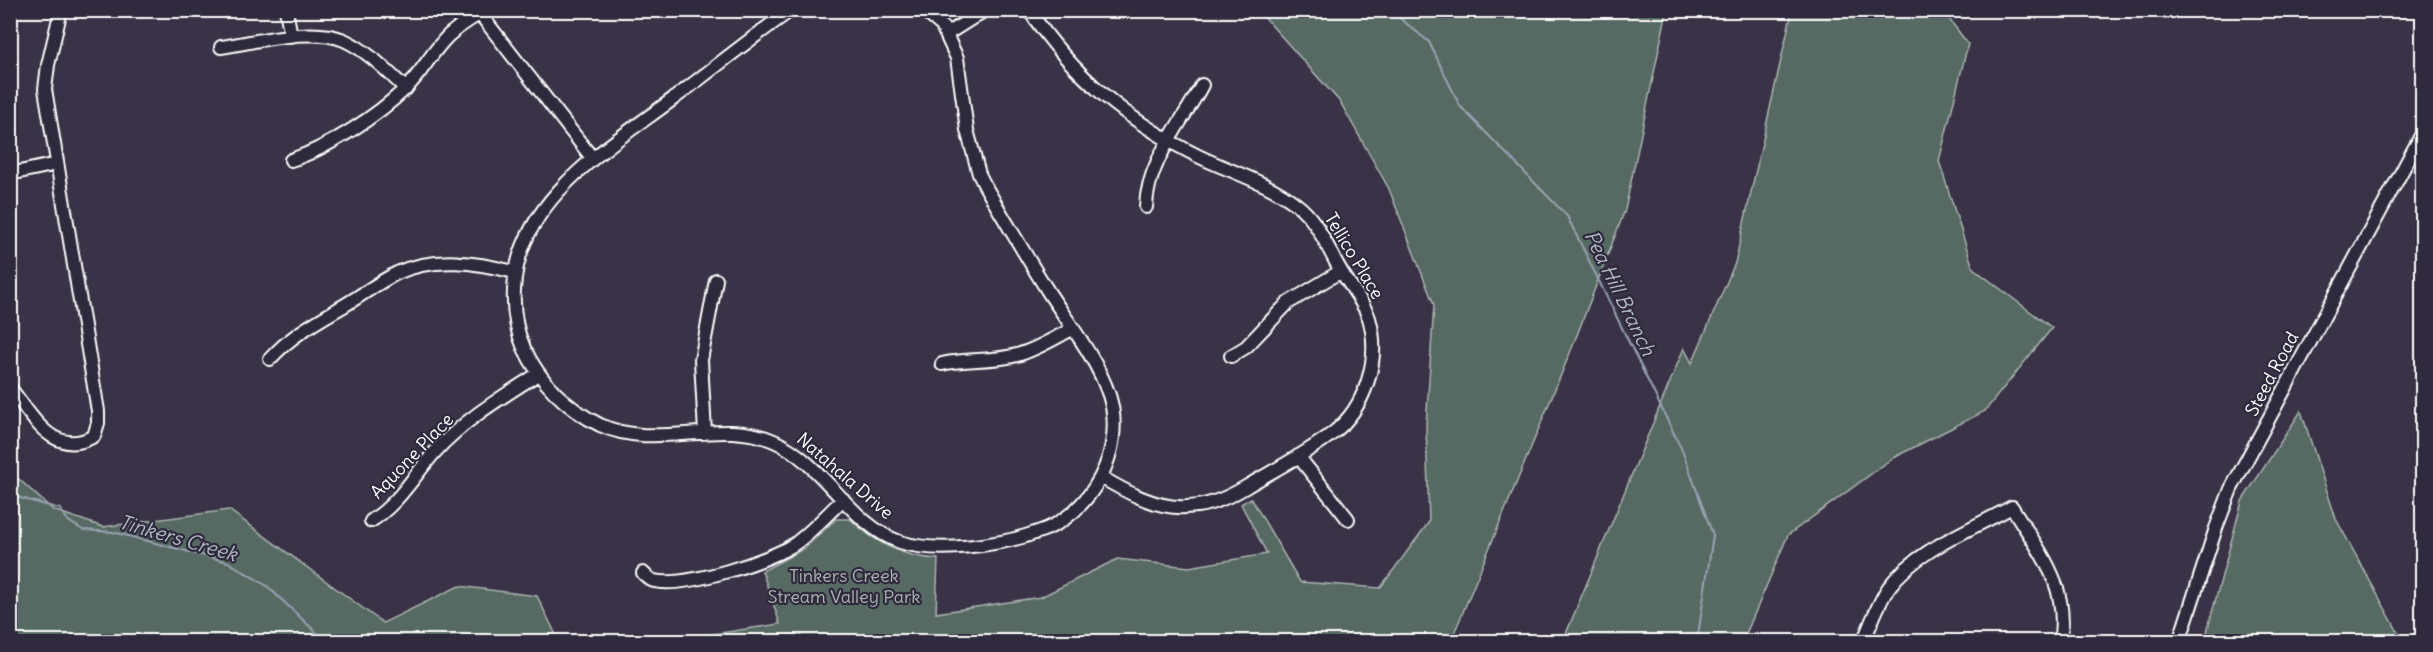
<svg xmlns="http://www.w3.org/2000/svg" width="2433" height="652" font-family="Delius,sans-serif">
<style>
.green{fill:#576a63;stroke:#abb4b1;stroke-width:1.5}
.lines{fill:none;stroke-linecap:round;stroke-linejoin:round}
.stream{stroke:#98a2b2;stroke-width:2}
.minor-casing{stroke:#fff;stroke-width:16}
.minor{stroke:#2f2a3d;stroke-width:12}
.labels{text-anchor:middle;stroke-width:4.5;stroke-linejoin:round;paint-order:stroke}
.street-label{font-size:18px;fill:#fff;stroke:#2f2a3d}
.park-label{font-size:18px;fill:#abb4b1;stroke:#2f2a3d}
.water-label{font-size:20px;font-style:italic;fill:#b2b9c5;stroke:#2f2a3d}
</style>
<rect width="100%" height="100%" fill="#3a3347"/>
<filter id="ink" filterUnits="userSpaceOnUse"><feTurbulence type="fractalNoise" baseFrequency=".0167" numOctaves="2"/><feDisplacementMap in="SourceGraphic" scale="12" xChannelSelector="R" yChannelSelector="G"/><feConvolveMatrix kernelMatrix="1 2 1 2 8 2 1 2 1" color-interpolation-filters="sRGB"/></filter>
<g filter="url(#ink)">
<path class="green" d="M 1247,11 L 1667,11 L 1625,210 L 1572,348 L 1451,641 L 668,641 L 780,624 L 762,571 L 804,549 L 836,519 L 850,519 C 875,543 902,557 938,559 L 936,613 L 1041,597 L 1117,559 L 1189,567 L 1267,554 L 1241,504 L 1251,498 L 1300,582 L 1380,588 L 1429,522 L 1426,426 L 1434,305 L 1389,189 L 1340,102 L 1265,18 Z
M 1792,11 L 1943,11 L 1968,44 L 1939,161 L 1973,268 L 2052,328 L 1985,411 L 1893,458 L 1788,535 L 1743,641 L 1563,641 L 1684,348 L 1692,363 L 1735,263 Z
M 2301,411 L 2336,519 L 2398,632 L 2409,641 L 2207,642 L 2205,639 L 2242,501 Z
M 10,471 L 53,510 L 103,527 L 229,510 L 383,623 L 459,586 L 537,596 L 559,641 L 11,641 Z"/>
<g class="lines">
<path class="stream" d="M 1390,10 L 1429,42 L 1460,106 L 1567,216 L 1682,450 L 1713,535 L 1697,642
M 10,495 L 60,509 L 68,521 L 83,530 L 113,532 L 228,562 L 267,586 L 320,636 L 321,642"/>
<defs>
<path id="minor" d="M 286,10 L 291,36
M 477,10 L 593,159
M 791,10 C 751,38 713,69 673,99 C 609,147 517,200 514,290 C 513,310 516,330 524,348 C 540,382 566,408 600,425 C 656,451 719,417 774,441 C 823,462 850,525 900,542 C 937,554 1002,545 1038,532 C 1091,515 1127,450 1109,395 C 1097,359 1070,325 1049,293 C 1027,258 1006,222 985,186 L 979,174 L 967,130 L 957,58 L 942,26 L 923,10
M 1029,10 C 1073,76 1127,121 1198,156 C 1231,172 1267,182 1296,204 C 1318,220 1327,248 1341,271 C 1350,286 1363,301 1369,318 C 1381,358 1366,407 1333,433 C 1306,454 1274,470 1244,488 C 1189,521 1153,508 1101,477
M 947,34 L 985,10
M 221,47 C 256,42 312,26 344,40 C 368,51 387,71 406,89
M 291,160 C 328,148 377,116 405,89 C 422,73 432,51 449,35 C 458,27 469,20 479,14
M 10,174 L 57,164
M 1146,207 C 1147,162 1182,123 1202,85
M 1231,356 L 1246,347 L 1288,303 L 1341,271
M 270,359 C 291,335 318,321 345,305 C 362,295 379,282 397,273 C 435,256 475,262 514,272
M 942,364 C 966,358 993,362 1017,355 C 1036,350 1055,338 1072,329
M 10,388 C 32,415 53,459 94,436 L 98,423 L 98,411 L 45,89 L 48,65 L 61,10
M 705,433 L 701,360 L 716,280
M 1298,456 L 1348,519
M 371,521 C 398,504 413,477 434,453 C 462,421 502,397 538,374
M 643,573 C 646,576 650,580 654,581 C 684,588 771,561 796,543 C 813,530 828,514 843,499
M 1863,642 C 1871,624 1878,603 1889,587 C 1916,550 1972,529 2012,507 C 2039,552 2070,585 2060,642
M 2179,642 L 2216,528 L 2231,489 L 2422,134"/>
</defs>
<use href="#minor" class="minor-casing"/>
<use href="#minor" class="minor"/>
</g>
</g>
<g class="labels">
<g class="street-label">
<text transform="translate(1354 256) rotate(59)" y="6">Tellico Place</text>
<text transform="translate(2272 374) rotate(-62)" y="6">Steed Road</text>
<text transform="translate(412 456) rotate(-46)" y="6">Aquone Place</text>
<text transform="translate(845 476) rotate(41)" y="6">Natahala Drive</text>
</g>
<g class="park-label">
<text x="844" y="582">Tinkers Creek<tspan x="844" dy="21">Stream Valley Park</tspan></text>
</g>
<g class="water-label">
<text transform="translate(1620 293) rotate(64)" y="7">Pea Hill Branch</text>
<text transform="translate(178 538) rotate(16)" y="7">Tinkers Creek</text>
</g>
</g>
<rect width="2433" height="652" fill="none" stroke="#2f2a3d" stroke-width="36"/>
<rect x="18" y="18" width="2397" height="616" fill="none" stroke="#fff" stroke-width="2" filter="url(#ink)"/>
</svg>
